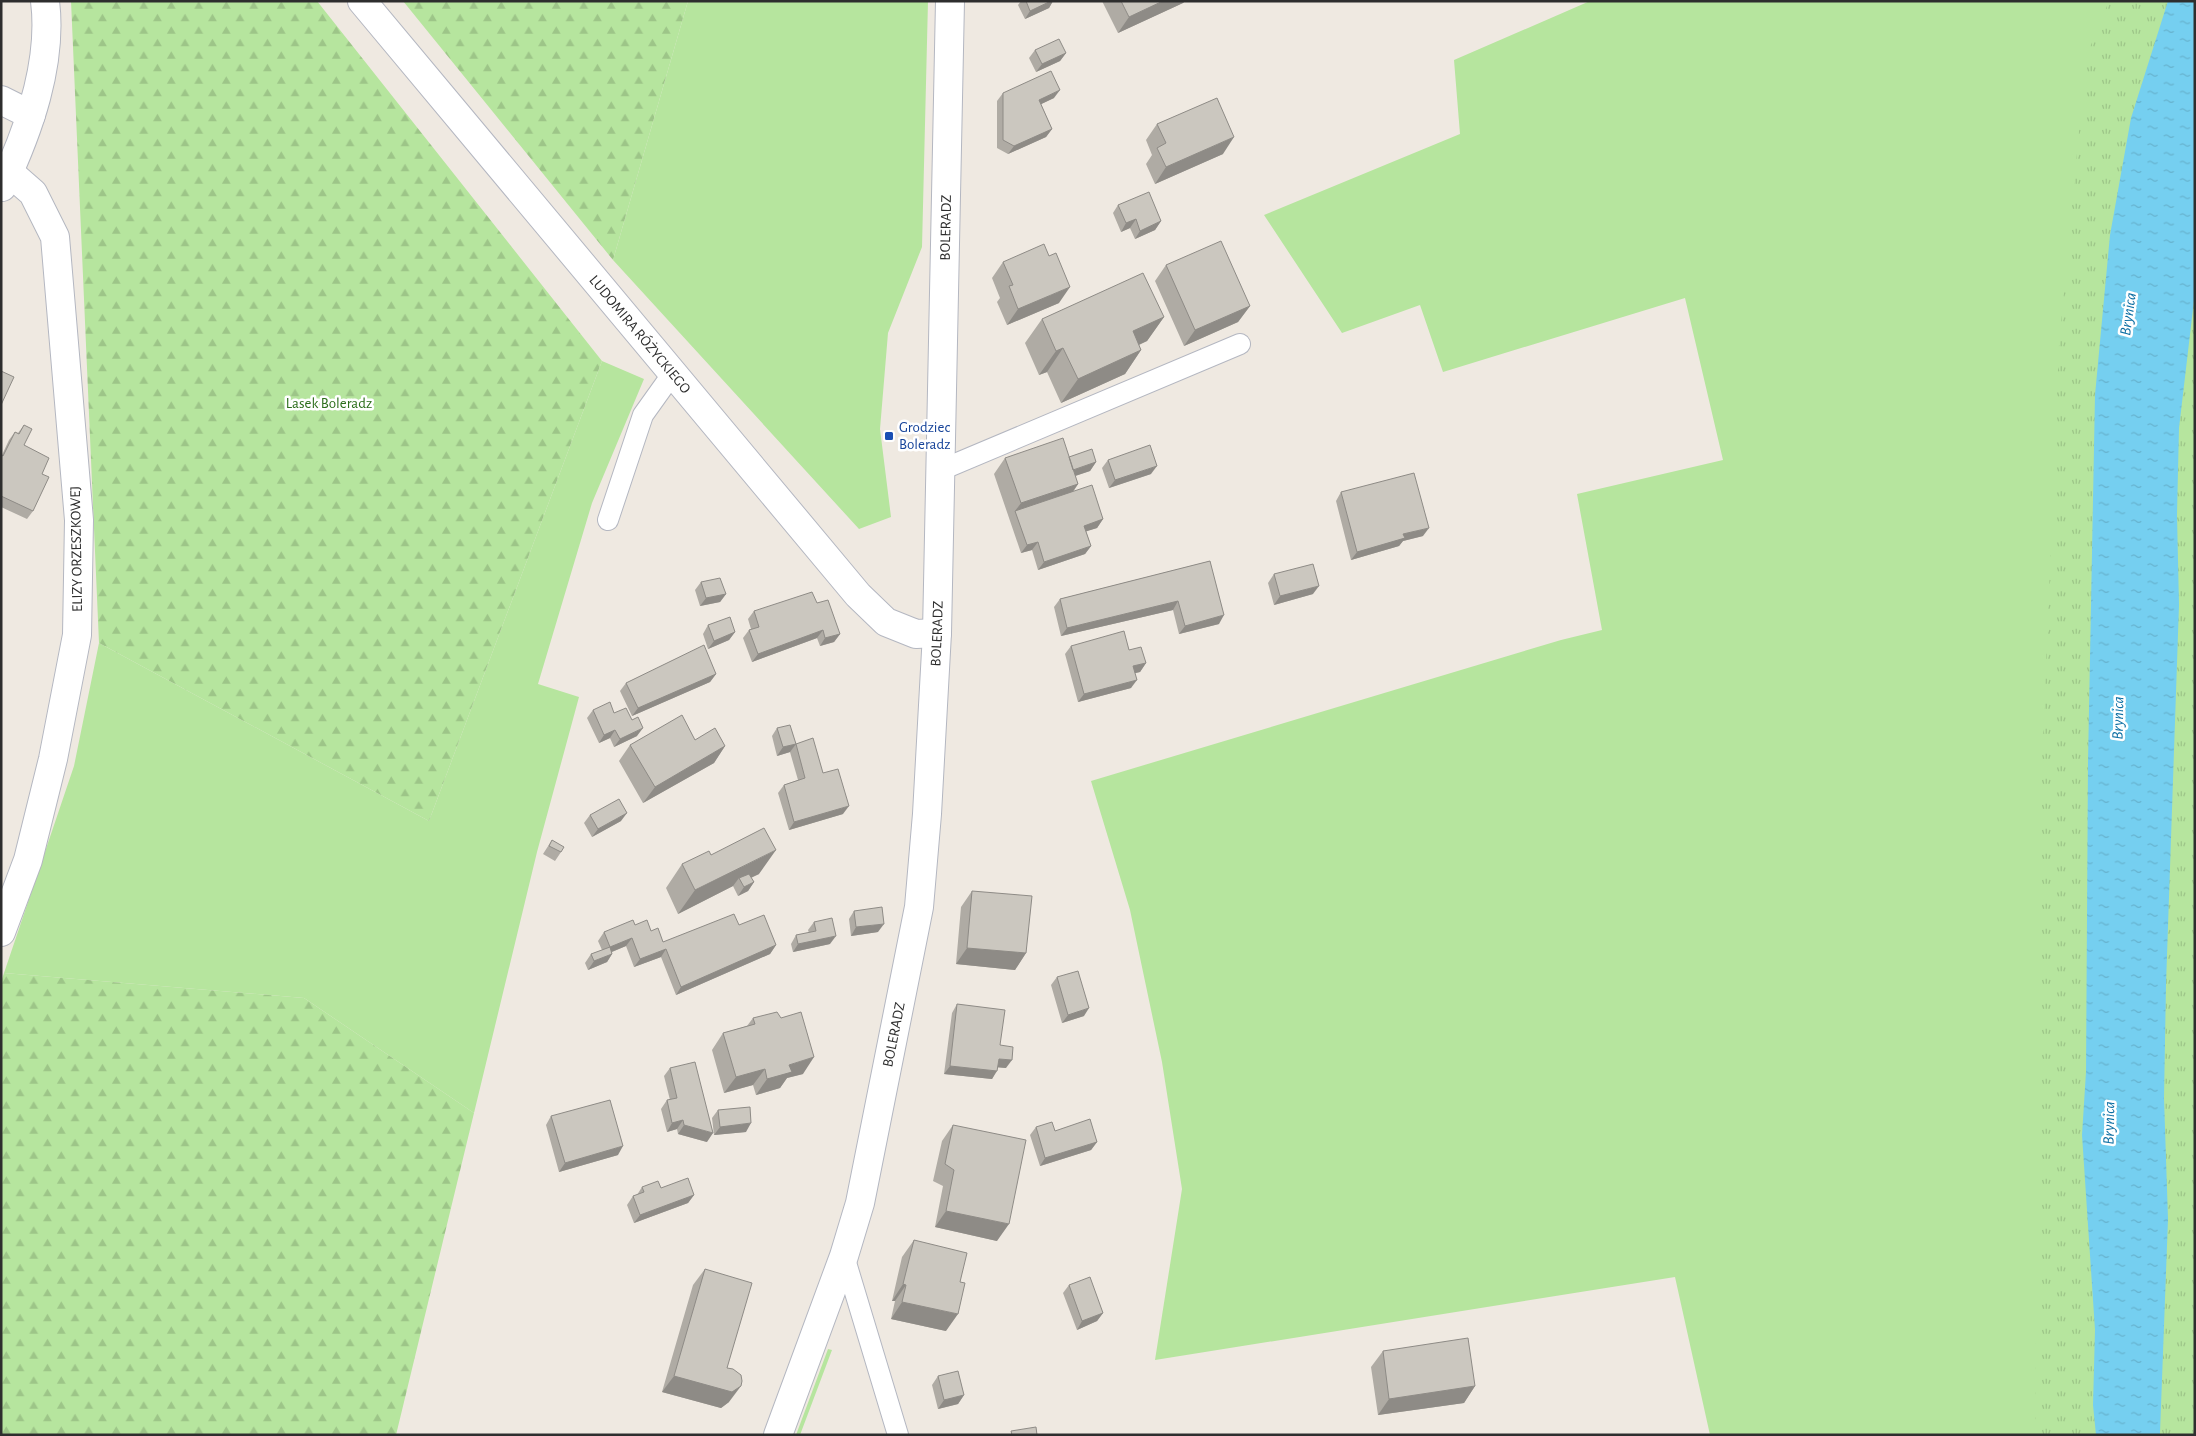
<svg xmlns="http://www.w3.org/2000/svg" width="2196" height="1436" font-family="'Alegreya Sans',sans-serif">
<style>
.grass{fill:#b6e59e}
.forest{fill:url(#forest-firs)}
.park{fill:url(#park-tufts)}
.water{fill:url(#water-ripples)}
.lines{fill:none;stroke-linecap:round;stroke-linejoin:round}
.service-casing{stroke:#b4b7c1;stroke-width:22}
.minor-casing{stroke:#b4b7c1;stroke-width:30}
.tertiary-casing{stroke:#b4b7c1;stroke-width:30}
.service{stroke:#fff;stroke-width:20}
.minor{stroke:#fff;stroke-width:28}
.tertiary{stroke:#fff;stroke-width:28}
.wall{fill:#afaba4}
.shaded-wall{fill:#8e8b86}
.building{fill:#cbc7bf;stroke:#8e8b86}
.transit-dot{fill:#1a4fb4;stroke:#fff;stroke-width:2}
.labels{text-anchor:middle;stroke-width:5;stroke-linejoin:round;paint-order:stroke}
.street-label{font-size:15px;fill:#2e2e2e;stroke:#fff}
.park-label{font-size:15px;fill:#2c6e1b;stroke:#fff}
.transit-label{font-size:15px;fill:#164399;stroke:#fff;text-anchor:start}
.water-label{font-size:16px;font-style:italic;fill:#0d6fa3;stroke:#fff}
</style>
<defs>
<pattern id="forest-firs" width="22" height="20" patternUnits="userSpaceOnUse" patternTransform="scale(1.25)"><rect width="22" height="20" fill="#b6e59e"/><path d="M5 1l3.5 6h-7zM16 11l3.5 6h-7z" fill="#9dc588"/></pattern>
<pattern id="park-tufts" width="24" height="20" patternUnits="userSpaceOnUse" patternTransform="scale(1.25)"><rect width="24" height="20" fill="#b6e59e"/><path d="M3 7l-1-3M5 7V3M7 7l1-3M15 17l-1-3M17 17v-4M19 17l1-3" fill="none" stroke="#9dc588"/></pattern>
<pattern id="water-ripples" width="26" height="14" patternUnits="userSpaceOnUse" patternTransform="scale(1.25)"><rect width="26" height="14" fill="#75cff0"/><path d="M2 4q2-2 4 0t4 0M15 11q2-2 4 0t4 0" fill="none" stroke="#66b2ce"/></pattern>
</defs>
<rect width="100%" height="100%" fill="#efe9e1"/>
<path class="grass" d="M 688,1 L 928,1 L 922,247 L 888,333 L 880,429 L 891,517 L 859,529 L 613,260 Z
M 1590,1 L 2130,1 L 2047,1435 L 1710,1435 L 1675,1277 L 1155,1360 L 1182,1189 L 1162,1062 L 1130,910 L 1091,781 L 1561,640 L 1602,630 L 1577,494 L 1723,460 L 1685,298 L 1443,372 L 1420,305 L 1342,333 L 1264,215 L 1460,134 L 1454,60 Z
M 602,361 L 644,379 L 592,503 L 538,684 L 579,697 L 537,852 L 474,1113 L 304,998 L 4,973 L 74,766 L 99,643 L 429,821 Z
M 828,1349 L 832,1350 L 800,1435 L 796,1435 Z"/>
<path class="forest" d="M 71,1 L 317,1 L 602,361 L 429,821 L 99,643 Z
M 403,1 L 688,1 L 613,260 Z
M 4,973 L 304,998 L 474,1113 L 396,1435 L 1,1435 L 1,982 Z"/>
<path class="park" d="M 2109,1 L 2195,1 L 2195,1435 L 2035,1435 L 2042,764 L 2059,345 L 2086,57 Z"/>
<path class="water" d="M 2168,1 L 2195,1 L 2195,292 L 2179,428 L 2177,515 L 2179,605 L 2166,985 L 2164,1098 L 2168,1219 L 2160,1433 L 2160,1435 L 2096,1435 L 2093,1405 L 2095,1330 L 2082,1135 L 2086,1072 L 2088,762 L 2095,395 L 2110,235 L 2131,118 Z"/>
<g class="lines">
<defs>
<path id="service" d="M 941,470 L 1240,344
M 608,520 L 643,415 L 673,373
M 844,1256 L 898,1435"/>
<g id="minor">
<path id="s1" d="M 362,1 L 858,595 L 886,622 L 916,634 L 937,633"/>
<path d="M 1,100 L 31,115"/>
<path d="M 2,187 C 28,132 53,64 45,1"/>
<path d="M 1,932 L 28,860 L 53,759 L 77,635 L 79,520 L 55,237 L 33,193 L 9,172"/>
</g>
<g id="tertiary">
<path id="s2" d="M 778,1435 L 844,1256 L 860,1203 L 919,907 L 927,814 L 937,633 L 950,1"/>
</g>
</defs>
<use href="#service" class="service-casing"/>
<use href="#minor" class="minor-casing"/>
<use href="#tertiary" class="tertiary-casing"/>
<use href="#service" class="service"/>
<use href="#minor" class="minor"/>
<use href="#tertiary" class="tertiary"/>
</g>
<path class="wall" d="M 1021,1 L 1053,1 L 1049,8 L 1025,19 L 1018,5 Z
M 1102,1 L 1185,1 L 1183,3 L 1118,33 Z
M 1035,50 L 1066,53 L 1060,61 L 1036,72 L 1029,58 Z
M 1003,93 L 1054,98 L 1041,104 L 1052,129 L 1046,137 L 1008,154 L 997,148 L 997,101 Z
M 1157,124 L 1223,154 L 1155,184 L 1146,164 L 1152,155 L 1146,140 Z
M 1118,205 L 1161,221 L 1155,230 L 1135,239 L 1130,228 L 1121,232 L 1113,213 Z
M 1003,262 L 1059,303 L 1007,325 L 997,302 L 1000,298 L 992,278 Z
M 1166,265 L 1250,306 L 1238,322 L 1184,346 L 1155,281 Z
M 1164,317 L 1147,341 L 1139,345 L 1141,350 L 1125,374 L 1061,403 L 1047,372 L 1039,375 L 1025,343 L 1042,319 Z
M 24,425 L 24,445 L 42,474 L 33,511 L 27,519 L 1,507 L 1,455 L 2,455 L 9,440 L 15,432 L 18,433 Z
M 1069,457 L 1096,462 L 1090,471 L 1075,476 L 1078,484 L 1073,492 L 1103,519 L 1097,528 L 1086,531 L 1091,546 L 1085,554 L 1038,570 L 1032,550 L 1021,553 L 994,474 L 1005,458 Z
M 1108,460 L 1151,474 L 1109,488 L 1102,468 Z
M 1341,492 L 1423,536 L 1403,541 L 1399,546 L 1351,560 L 1336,501 Z
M 1210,561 L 1219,624 L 1179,634 L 1173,610 L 1061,636 L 1054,607 L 1060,599 Z
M 1274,574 L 1313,594 L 1274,605 L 1268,583 Z
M 701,582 L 726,594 L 720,602 L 700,606 L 695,590 Z
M 817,603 L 840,634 L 834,642 L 820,646 L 817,638 L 752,662 L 743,638 L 749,630 L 751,629 L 748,619 L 754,611 Z
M 708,625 L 735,632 L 729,640 L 708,649 L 703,634 Z
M 1071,646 L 1129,650 L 1146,663 L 1140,672 L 1135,673 L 1131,688 L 1078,702 L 1065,654 Z
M 716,674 L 710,682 L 632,716 L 620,691 L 626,683 Z
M 593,710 L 614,713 L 637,736 L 614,747 L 610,738 L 599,743 L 587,718 Z
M 777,728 L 796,744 L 823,773 L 843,814 L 789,830 L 778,793 L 784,785 L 798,780 L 790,752 L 777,756 L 772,736 Z
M 695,740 L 725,746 L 714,763 L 643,803 L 619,761 L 630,745 Z
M 590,815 L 621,821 L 592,837 L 584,823 Z
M 552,840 L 561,852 L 555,861 L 543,854 Z
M 711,855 L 759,874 L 751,878 L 754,882 L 748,891 L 738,896 L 733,886 L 678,914 L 666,888 L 682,864 Z
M 972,891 L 1026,953 L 1015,970 L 956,964 L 961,907 Z
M 854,911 L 878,932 L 851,936 L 849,919 Z
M 814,922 L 830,944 L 793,952 L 791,944 L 796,935 L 809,933 L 808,930 Z
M 635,925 L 651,931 L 663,942 L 739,925 L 776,945 L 770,954 L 676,995 L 661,957 L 634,967 L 626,946 L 612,952 L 612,954 L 607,962 L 588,970 L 585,963 L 591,954 L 602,950 L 598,941 L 604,932 Z
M 1057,977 L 1084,1016 L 1062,1023 L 1051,985 Z
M 957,1004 L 1000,1045 L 1006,1068 L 998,1067 L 992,1079 L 944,1074 L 952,1013 Z
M 753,1018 L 803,1074 L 787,1078 L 780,1088 L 756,1095 L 753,1085 L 724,1093 L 712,1050 L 723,1033 L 747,1026 Z
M 670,1068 L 707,1142 L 678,1134 L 677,1129 L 667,1132 L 661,1109 L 667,1100 L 670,1100 L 664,1076 Z
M 718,1110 L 746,1132 L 714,1135 L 712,1118 Z
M 551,1116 L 618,1155 L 559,1172 L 546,1125 Z
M 953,1125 L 997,1241 L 935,1227 L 943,1186 L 933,1181 L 942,1141 Z
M 1036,1127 L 1055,1131 L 1097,1142 L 1091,1150 L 1040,1166 L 1030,1135 Z
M 642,1187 L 694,1195 L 688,1203 L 634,1223 L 627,1205 L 633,1196 L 637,1195 Z
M 914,1240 L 946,1331 L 891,1319 L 895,1301 L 892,1301 L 902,1257 Z
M 705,1269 L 727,1368 L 729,1402 L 721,1408 L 662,1392 L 693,1285 Z
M 1069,1285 L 1103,1313 L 1097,1321 L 1077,1330 L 1063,1293 Z
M 1383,1351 L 1475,1386 L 1464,1403 L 1378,1415 L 1371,1367 Z
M 938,1376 L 964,1395 L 958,1404 L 938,1409 L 932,1385 Z"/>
<path class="shaded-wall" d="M 1051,1 L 1053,1 L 1049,8 L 1025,19 L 1030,11 Z
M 1163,1 L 1185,1 L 1183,3 L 1118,33 L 1129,17 Z
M 1066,53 L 1060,61 L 1036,72 L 1042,64 Z
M 1060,90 L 1054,98 L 1033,108 L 1039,100 Z
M 1052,129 L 1046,137 L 1008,154 L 1014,146 Z
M 1234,137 L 1223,154 L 1155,184 L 1166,167 Z
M 1136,219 L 1130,228 L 1121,232 L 1126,223 Z
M 1161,221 L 1155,230 L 1135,239 L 1140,231 Z
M 1070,287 L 1059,303 L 1007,325 L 1018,309 Z
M 1250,306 L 1238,322 L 1184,346 L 1195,330 Z
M 1164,317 L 1147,341 L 1116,355 L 1133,331 Z
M 1063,348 L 1047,372 L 1039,375 L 1056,351 Z
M 1141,350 L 1125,374 L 1061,403 L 1078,379 Z
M 1096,462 L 1090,471 L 1060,481 L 1066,473 Z
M 1157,466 L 1151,474 L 1109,488 L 1115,480 Z
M 1078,484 L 1067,500 L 1015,511 L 1021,503 Z
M 1103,519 L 1097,528 L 1078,534 L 1084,526 Z
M 1429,528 L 1423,536 L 1403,541 L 1399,546 L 1351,560 L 1357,552 L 1403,534 Z
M 1038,542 L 1032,550 L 1021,553 L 1027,545 Z
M 1091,546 L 1085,554 L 1038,570 L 1044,562 Z
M 1319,586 L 1313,594 L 1274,605 L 1280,596 Z
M 726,594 L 720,602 L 700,606 L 706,598 Z
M 1178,601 L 1173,610 L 1061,636 L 1067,628 Z
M 1224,615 L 1219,624 L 1179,634 L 1185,626 Z
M 823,630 L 817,638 L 752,662 L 758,654 Z
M 735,632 L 729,640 L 708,649 L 714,641 Z
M 840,634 L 834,642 L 820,646 L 825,638 Z
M 1146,663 L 1140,672 L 1127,675 L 1133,666 Z
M 716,674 L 710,682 L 632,716 L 638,708 Z
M 1137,680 L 1131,688 L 1078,702 L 1084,694 Z
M 643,728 L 637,736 L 614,747 L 620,739 Z
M 615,730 L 610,738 L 599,743 L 604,735 Z
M 796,744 L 790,752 L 777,756 L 783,747 Z
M 725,746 L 714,763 L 643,803 L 655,787 Z
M 849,806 L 843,814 L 789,830 L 794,822 Z
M 627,813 L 621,821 L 592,837 L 598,829 Z
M 776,850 L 759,874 L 741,882 L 739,878 L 733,886 L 678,914 L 695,890 Z
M 754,882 L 748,891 L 738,896 L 744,887 Z
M 884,924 L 878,932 L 851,936 L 856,927 Z
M 836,936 L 830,944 L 793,952 L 798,944 Z
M 632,938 L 626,946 L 604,955 L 610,947 Z
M 776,945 L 770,954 L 676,995 L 681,987 Z
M 967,948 L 1026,953 L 1015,970 L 956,964 Z
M 666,949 L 661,957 L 634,967 L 640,959 Z
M 612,954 L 607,962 L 588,970 L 594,961 Z
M 1089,1008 L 1084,1016 L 1062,1023 L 1068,1015 Z
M 814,1057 L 803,1074 L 787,1078 L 780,1088 L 756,1095 L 767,1079 L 789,1065 Z
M 999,1059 L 1012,1060 L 1006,1068 L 993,1067 Z
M 950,1066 L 997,1071 L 992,1079 L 944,1074 Z
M 765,1069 L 753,1085 L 724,1093 L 736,1077 Z
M 683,1120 L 677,1129 L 667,1132 L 672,1123 Z
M 751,1123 L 746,1132 L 714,1135 L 720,1127 Z
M 684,1125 L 713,1133 L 707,1142 L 678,1134 Z
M 1097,1142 L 1091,1150 L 1040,1166 L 1045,1158 Z
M 623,1146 L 618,1155 L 559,1172 L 565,1163 Z
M 694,1195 L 688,1203 L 634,1223 L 640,1215 Z
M 946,1211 L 1009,1224 L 997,1241 L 935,1227 Z
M 903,1284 L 906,1285 L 895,1301 L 892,1301 Z
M 902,1302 L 958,1314 L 946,1331 L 891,1319 Z
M 1103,1313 L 1097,1321 L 1077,1330 L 1082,1321 Z
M 674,1376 L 741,1386 L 729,1402 L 721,1408 L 662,1392 Z
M 1475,1386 L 1464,1403 L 1378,1415 L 1389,1399 Z
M 964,1395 L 958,1404 L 938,1409 L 944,1400 Z"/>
<path class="building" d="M 1026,1 L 1051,1 L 1030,11 Z
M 1121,1 L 1163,1 L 1129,17 Z
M 1059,39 L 1066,53 L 1042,64 L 1035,50 Z
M 1051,71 L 1060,90 L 1039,100 L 1052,129 L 1014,146 L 1003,140 L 1003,93 Z
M 1217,98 L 1234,137 L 1166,167 L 1157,148 L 1166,143 L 1157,124 Z
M 1149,192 L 1161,221 L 1140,231 L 1136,219 L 1126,223 L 1118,205 Z
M 1221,241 L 1250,306 L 1195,330 L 1166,265 Z
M 1044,244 L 1049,256 L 1056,253 L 1070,287 L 1018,309 L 1009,286 L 1013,285 L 1003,262 Z
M 1143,273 L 1164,317 L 1133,331 L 1141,350 L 1078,379 L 1063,348 L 1056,351 L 1042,319 Z
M 1,371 L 14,377 L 1,405 Z
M 24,425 L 32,429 L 24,445 L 49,458 L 42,474 L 49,477 L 33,511 L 1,496 L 1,455 L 3,456 L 15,432 L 19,434 Z
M 1063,438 L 1078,484 L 1021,503 L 1005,458 Z
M 1150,445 L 1157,466 L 1115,480 L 1108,460 Z
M 1092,449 L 1096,462 L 1073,470 L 1069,457 Z
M 1414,473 L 1429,528 L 1403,534 L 1405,538 L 1357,552 L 1341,492 Z
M 1092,485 L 1103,519 L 1084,526 L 1091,546 L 1044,562 L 1038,542 L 1027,545 L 1015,511 Z
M 1210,561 L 1224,615 L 1185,626 L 1178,601 L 1067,628 L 1060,599 Z
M 1313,564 L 1319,586 L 1280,596 L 1274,574 Z
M 720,578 L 726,594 L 706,598 L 701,582 Z
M 812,592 L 817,603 L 828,600 L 840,634 L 825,638 L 823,630 L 758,654 L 749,630 L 759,627 L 754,611 Z
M 730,617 L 735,632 L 714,641 L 708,625 Z
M 1124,631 L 1129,650 L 1141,647 L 1146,663 L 1133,666 L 1137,680 L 1084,694 L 1071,646 Z
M 704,645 L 716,674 L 638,708 L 626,683 Z
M 610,702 L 614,713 L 626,708 L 632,720 L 638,717 L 643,728 L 620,739 L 615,730 L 604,735 L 593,710 Z
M 682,715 L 695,740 L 715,728 L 725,746 L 655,787 L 630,745 Z
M 790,725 L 796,744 L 783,747 L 777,728 Z
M 813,738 L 823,773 L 838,769 L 849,806 L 794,822 L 784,785 L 805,778 L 796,744 Z
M 619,799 L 627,813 L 598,829 L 590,815 Z
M 764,828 L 776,850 L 695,890 L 682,864 L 709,851 L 711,855 Z
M 552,840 L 564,847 L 561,852 L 549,846 Z
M 749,874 L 754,882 L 744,887 L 739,878 Z
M 972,891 L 1032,896 L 1026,953 L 967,948 Z
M 882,907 L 884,924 L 856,927 L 854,911 Z
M 734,914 L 739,925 L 764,915 L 776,945 L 681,987 L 666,949 L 640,959 L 632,938 L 610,947 L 604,932 L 633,920 L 635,925 L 647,920 L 651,931 L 658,928 L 663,942 Z
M 832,918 L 836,936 L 798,944 L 796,935 L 816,931 L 814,922 Z
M 610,947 L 612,954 L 594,961 L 591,954 Z
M 1078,971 L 1089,1008 L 1068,1015 L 1057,977 Z
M 957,1004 L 1005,1010 L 1000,1045 L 1013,1047 L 1012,1060 L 999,1059 L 997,1071 L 950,1066 Z
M 777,1012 L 781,1018 L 801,1012 L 814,1057 L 789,1065 L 792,1072 L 767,1079 L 765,1069 L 736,1077 L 723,1033 L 755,1024 L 753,1018 Z
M 695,1062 L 713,1133 L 684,1125 L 683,1120 L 672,1123 L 667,1100 L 677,1098 L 670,1068 Z
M 610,1100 L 623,1146 L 565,1163 L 551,1116 Z
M 750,1107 L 751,1123 L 720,1127 L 718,1110 Z
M 1090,1119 L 1097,1142 L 1045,1158 L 1036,1127 L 1052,1122 L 1055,1131 Z
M 953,1125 L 1026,1140 L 1009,1224 L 946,1211 L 954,1170 L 945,1164 Z
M 688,1178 L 694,1195 L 640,1215 L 633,1196 L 644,1192 L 642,1187 L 658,1181 L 661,1188 Z
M 914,1240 L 967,1253 L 960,1282 L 965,1283 L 958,1314 L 902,1302 L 906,1285 L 903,1284 Z
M 705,1269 L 752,1283 L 727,1368 L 733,1369 L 741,1375 L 742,1381 L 741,1386 L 732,1392 L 674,1376 Z
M 1090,1277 L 1103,1313 L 1082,1321 L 1069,1285 Z
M 1468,1338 L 1475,1386 L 1389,1399 L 1383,1351 Z
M 958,1371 L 964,1395 L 944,1400 L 938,1376 Z
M 1036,1427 L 1037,1435 L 1012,1435 L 1011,1431 Z"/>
<rect class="transit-dot" x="884" y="431" width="10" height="10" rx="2.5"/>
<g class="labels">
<g class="street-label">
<text dy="5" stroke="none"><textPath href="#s2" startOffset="1228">BOLERADZ</textPath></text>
<text dy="5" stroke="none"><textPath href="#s1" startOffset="434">LUDOMIRA RÓŻYCKIEGO</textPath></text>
<text transform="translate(76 549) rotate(-91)" y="5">ELIZY ORZESZKOWEJ</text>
<text dy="5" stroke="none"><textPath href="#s2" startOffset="822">BOLERADZ</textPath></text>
<text dy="5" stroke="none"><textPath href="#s2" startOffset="418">BOLERADZ</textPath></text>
</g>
<g class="park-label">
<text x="329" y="408">Lasek Boleradz</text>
</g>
<g class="transit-label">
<text x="899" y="432">Grodziec<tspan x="899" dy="17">Boleradz</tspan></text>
</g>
<g class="water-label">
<text transform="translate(2127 314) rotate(-82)" y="6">Brynica</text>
<text transform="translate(2117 718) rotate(-89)" y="6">Brynica</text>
<text transform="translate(2108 1123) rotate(-89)" y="6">Brynica</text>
</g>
</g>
<rect width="2196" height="1436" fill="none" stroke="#2e2e2e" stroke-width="5"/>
</svg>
